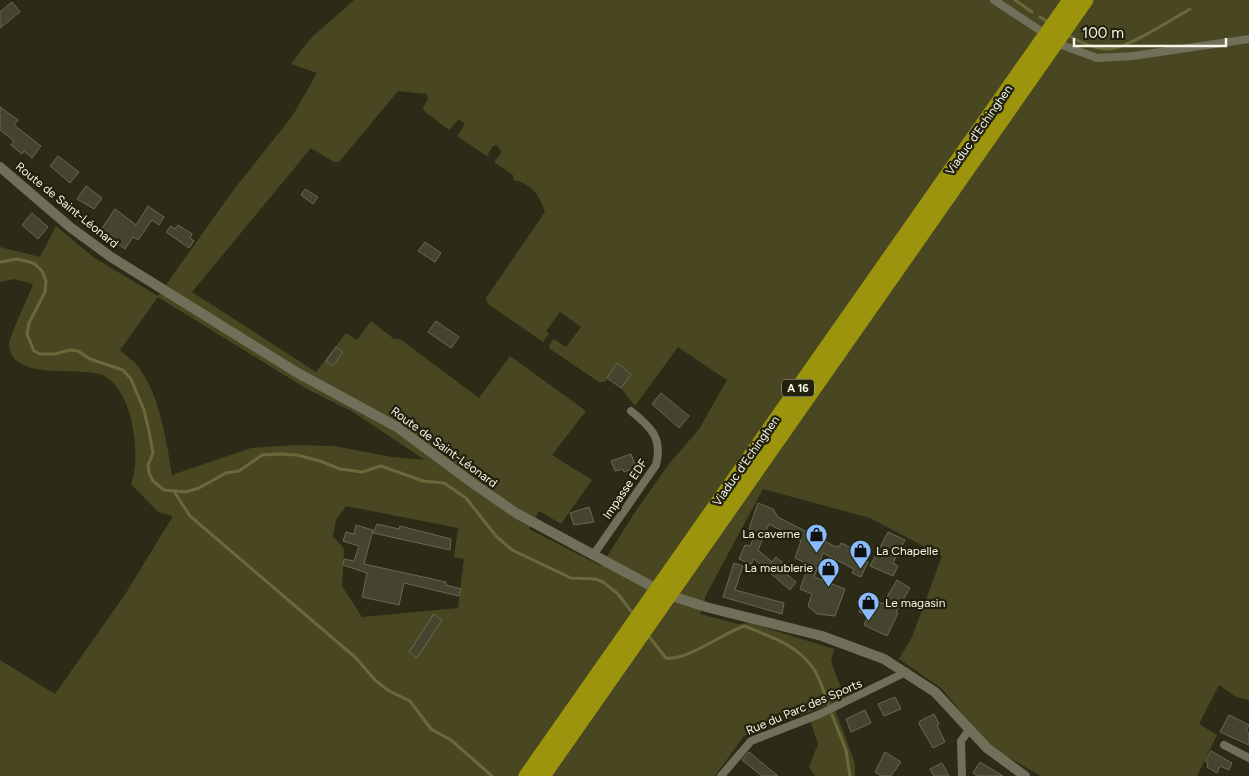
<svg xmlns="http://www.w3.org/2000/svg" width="1249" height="776" font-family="Figtree,sans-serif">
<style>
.green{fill:#494721;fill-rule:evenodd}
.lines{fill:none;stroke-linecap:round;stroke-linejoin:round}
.stream{stroke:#6b693b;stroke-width:3}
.building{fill:#45442f;stroke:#696952}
.minor{stroke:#706f59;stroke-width:8}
.tertiary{stroke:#706f59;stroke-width:10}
.motorway{stroke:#9b940c;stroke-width:15}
.labels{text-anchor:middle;stroke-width:4.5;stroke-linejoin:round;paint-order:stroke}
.shield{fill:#22210d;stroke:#b6b5a6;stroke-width:1}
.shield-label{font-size:11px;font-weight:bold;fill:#f5f5e8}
.street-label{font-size:12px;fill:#f5f5e8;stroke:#22210d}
.poi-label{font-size:12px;fill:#f5f5e8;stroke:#22210d;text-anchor:end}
</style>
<rect width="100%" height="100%" fill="#2c2b17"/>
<path class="green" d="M 354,0 L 1249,0 L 1249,700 L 1236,697 L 1219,685 L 1199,724 L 1217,735 L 1197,776 L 1041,776 L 992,748 L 941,688 L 899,659 L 912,637 L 942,556 L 870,518 L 763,489 L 706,595 L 700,614 L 738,624 L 750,623 L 834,649 L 831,661 L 845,699 L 744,736 L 715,776 L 0,776 L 0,660 L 55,694 L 126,593 L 173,516 L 158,512 L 131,484 C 142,456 133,386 100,374 C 77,367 10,381 9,344 C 9,337 29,296 33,284 L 14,279 L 0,282 L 0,247 L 40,257 L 56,226 L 93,257 L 158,296 L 232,192 L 293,115 L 317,73 L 291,64 L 310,39 ZM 398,91 L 426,94 L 428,99 L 423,108 L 424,111 L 449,130 L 459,119 L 465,124 L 457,136 L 487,156 L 493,146 L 497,145 L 502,152 L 494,162 L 513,175 L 514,180 C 533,185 539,195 545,212 L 486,298 L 488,304 L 543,342 L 549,334 L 546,331 L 560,312 L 581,327 L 566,347 L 554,339 L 549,345 L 550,349 L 599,382 L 605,382 L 617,364 L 631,374 L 621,388 L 635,406 L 678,347 L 727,380 L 699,429 L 669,464 L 635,512 L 601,566 L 529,529 L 539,511 L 561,524 L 592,480 L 552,455 L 586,411 L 510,356 L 479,398 L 400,339 L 394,339 L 371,321 L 357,340 L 346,333 L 316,372 L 192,292 L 311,148 L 334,162 L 339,162 ZM 158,297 L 307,389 L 353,412 L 425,460 L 392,457 L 334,446 L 293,445 L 251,448 L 172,475 C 166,439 160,395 137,365 C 132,360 125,355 120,350 ZM 346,506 L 458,528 L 454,557 L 464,559 L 458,608 L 362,617 L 342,586 L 344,549 L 333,536 L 336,520 Z
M 835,710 L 855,763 L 855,776 L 815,776 L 809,767 L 818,744 L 810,720 Z"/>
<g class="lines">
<path class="stream" d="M 1015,0 L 1032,12
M 1040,17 L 1048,22
M 1068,35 C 1081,43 1094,49 1109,49 C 1128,48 1171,20 1190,9
M 0,262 L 17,259 L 26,261 L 35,264 L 42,271 L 46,281 L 45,292 L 29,323 L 27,334 L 34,351 L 40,354 L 55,354 L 70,350 L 78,351 L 90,359 L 123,370 L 131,379 L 144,410 L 149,431 L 153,453 L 148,465 L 149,473 L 153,481 L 164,490 L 186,492 L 199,488 L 226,473 L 239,471 L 262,455 L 280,454 L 297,455 L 320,461 L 340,469 L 362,472 L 381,466 L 423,481 L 444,483 L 466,498 L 496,536 L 512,550 L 571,578 L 595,579 L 603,582 L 618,594 L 634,615
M 175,493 L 190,516 L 356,658 L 375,680 L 389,691 L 410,701 L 431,729 L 451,740 L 492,776
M 647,634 L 666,658 C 686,661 722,634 744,626 C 770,636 800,646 815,671 C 821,681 824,693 828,704
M 832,715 L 846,750 L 850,776"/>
</g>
<path class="building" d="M 12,2 L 20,12 L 0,28 L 0,12 Z
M 0,107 L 18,120 L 14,125 L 41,146 L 32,158 L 24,151 L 22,154 L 11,145 L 14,141 L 0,130 Z
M 58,156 L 79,172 L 70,183 L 50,166 Z
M 86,186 L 102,198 L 94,209 L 77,199 Z
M 305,189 L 318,197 L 313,204 L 301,195 Z
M 148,206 L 164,217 L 159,225 L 152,220 L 138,240 L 133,237 L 125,249 L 100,231 L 115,209 L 136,225 Z
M 32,213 L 48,227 L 38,239 L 22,225 Z
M 178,225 L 192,234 L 190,238 L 194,241 L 189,248 L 166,232 L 171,226 L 175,229 Z
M 425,242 L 441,253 L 435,262 L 418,251 Z
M 436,321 L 459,337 L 451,348 L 428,332 Z
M 336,347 L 343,352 L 333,366 L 326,361 Z
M 617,363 L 631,374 L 621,388 L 607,378 Z
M 661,393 L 689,416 L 679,428 L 652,404 Z
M 631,454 L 636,467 L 624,472 L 623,469 L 615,471 L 611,461 Z
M 758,503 L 773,509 L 778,517 L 834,546 L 839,547 L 841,543 L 854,549 L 852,553 L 868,562 L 861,577 L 852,573 L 854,569 L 823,553 L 814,577 L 845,589 L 835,616 L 817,614 L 808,606 L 812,594 L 800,589 L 809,565 L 795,558 L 801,541 L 769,524 L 758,550 L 772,562 L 776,557 L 787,566 L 783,571 L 796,582 L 790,590 L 754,559 L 751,564 L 739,559 L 745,545 L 750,546 L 756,533 L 749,529 Z
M 589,507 L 594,522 L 574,525 L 570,513 Z
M 377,524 L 399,529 L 400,526 L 451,539 L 450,550 L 373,533 Z
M 356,525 L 373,530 L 364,564 L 446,582 L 446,585 L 461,589 L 459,596 L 404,583 L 399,605 L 362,597 L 367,573 L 343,565 L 344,559 L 354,561 L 359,546 L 343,541 L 346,532 L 354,534 Z
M 888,532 L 905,540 L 893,563 L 898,566 L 893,576 L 870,566 Z
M 734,563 L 743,566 L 735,590 L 784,603 L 782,614 L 723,597 Z
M 897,580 L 910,588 L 896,612 L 898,613 L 887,636 L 864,625 L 868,616 L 859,612 L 866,596 L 883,604 Z
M 434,614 L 442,620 L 417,658 L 409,652 Z
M 895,697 L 901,709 L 884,716 L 878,704 Z
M 865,710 L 871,723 L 851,732 L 846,719 Z
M 934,714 L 939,724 L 937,725 L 945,742 L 933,748 L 919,724 L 920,721 Z
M 1229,715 L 1249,725 L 1246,731 L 1249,733 L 1249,745 L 1220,732 Z
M 1211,751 L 1232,763 L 1229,770 L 1220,766 L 1217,773 L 1207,767 L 1208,763 L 1205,761 Z
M 749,752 L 778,776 L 762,776 L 742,760 Z
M 885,752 L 901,762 L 891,776 L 881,776 L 875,772 Z
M 980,762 L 1003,776 L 977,776 L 973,773 Z
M 942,763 L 949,776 L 934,776 L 930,769 Z"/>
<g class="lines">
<path class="minor" d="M 994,0 L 1062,45 L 1097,58 L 1133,56 L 1249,39
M 594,554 L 656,465 C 663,438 651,427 631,411
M 1224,745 L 1249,758
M 721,776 L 751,741 L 820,714 L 906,672
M 962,776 L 961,741 L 969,730"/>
<path class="tertiary" d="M 0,167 L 70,227 L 111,257 L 296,372 L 397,427 L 471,482 L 516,513 L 666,594 L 706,607 L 822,636 L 884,659 L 935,692 L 987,748 L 1025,776"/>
<path class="motorway" d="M 526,776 L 1070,0
M 543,776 L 1086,0"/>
</g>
<defs>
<symbol id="shop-pin" viewBox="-11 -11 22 30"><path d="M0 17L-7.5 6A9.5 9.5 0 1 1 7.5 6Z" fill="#89bafc" stroke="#22210d"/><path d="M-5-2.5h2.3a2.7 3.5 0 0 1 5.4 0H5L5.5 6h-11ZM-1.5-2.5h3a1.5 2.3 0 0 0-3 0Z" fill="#111"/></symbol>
</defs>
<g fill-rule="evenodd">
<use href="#shop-pin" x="804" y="522" width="25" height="34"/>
<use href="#shop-pin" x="848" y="538" width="25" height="34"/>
<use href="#shop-pin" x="816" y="556" width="25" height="34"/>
<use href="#shop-pin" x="856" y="590" width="25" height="34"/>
</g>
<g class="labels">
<rect class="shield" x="782" y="379.5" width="32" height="17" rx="4"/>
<g class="shield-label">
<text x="798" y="392">A 16</text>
</g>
<g class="street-label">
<text transform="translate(979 130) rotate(-55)" y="4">Viaduc d'Echinghen</text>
<text transform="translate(67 205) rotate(39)" y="4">Route de Saint-Léonard</text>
<text transform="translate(444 447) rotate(36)" y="4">Route de Saint-Léonard</text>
<text transform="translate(746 461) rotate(-55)" y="4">Viaduc d'Echinghen</text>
<text transform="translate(625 489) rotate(-56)" y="4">Impasse EDF</text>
<text transform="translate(804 707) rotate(-23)" y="4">Rue du Parc des Sports</text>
</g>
<g class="poi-label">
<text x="800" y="538">La caverne</text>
<text x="876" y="555" text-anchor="start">La Chapelle</text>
<text x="813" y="572">La meublerie</text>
<text x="885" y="607" text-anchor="start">Le magasin</text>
</g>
</g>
<path d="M1074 38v8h152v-8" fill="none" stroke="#f5f5e8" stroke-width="2.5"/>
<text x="1082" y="38" font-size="15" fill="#f5f5e8" stroke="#22210d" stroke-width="4" paint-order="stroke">100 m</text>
</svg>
